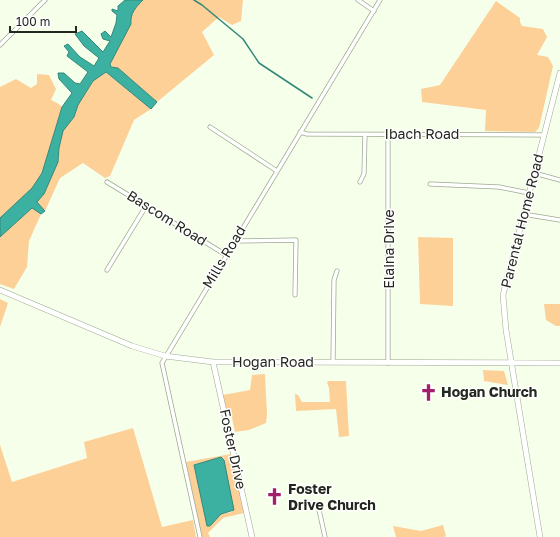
<svg xmlns="http://www.w3.org/2000/svg" width="560" height="537" font-family="'Golos Text',sans-serif">
<style>
.green{fill:#fdd098;fill-rule:evenodd}
.water{fill:#3cb1a1;stroke:#34887a}
.lines{fill:none;stroke-linecap:round;stroke-linejoin:round}
.stream{stroke:#34887a;stroke-width:1.5}
.street-casing{stroke:#9ea991;stroke-width:5}
.secondary-casing{stroke:#9ea991;stroke-width:6}
.street{stroke:#fff;stroke-width:3.5}
.secondary{stroke:#fff;stroke-width:5}
.labels{text-anchor:middle;stroke-width:3;stroke-linejoin:round;paint-order:stroke}
.street-label{font-size:14px;fill:#23271e;stroke:#fff}
.poi-label{font-size:14px;font-weight:bold;fill:#23271e;stroke:#fff;text-anchor:start}
</style>
<rect width="100%" height="100%" fill="#f5ffea"/>
<path class="green" d="M 143,0 L 243,0 L 241,21 L 232,25 L 219,17 L 202,32 L 214,55 L 157,102 L 118,68 L 111,67 L 110,64 L 134,8 Z
M 496,1 L 520,18 L 520,22 L 522,26 L 543,29 L 547,37 L 537,55 L 548,57 L 553,66 L 539,128 L 535,132 L 485,131 L 486,110 L 422,102 L 421,89 L 440,85 Z
M 105,72 L 151,109 L 134,120 L 110,176 L 105,178 L 83,163 L 60,178 L 45,211 L 37,202 L 44,194 L 58,162 L 59,148 L 63,131 L 74,117 L 78,105 L 93,81 Z
M 37,74 L 49,75 L 56,89 L 51,100 L 59,104 L 62,107 L 42,173 L 32,188 L 0,218 L 0,87 L 16,79 L 31,88 L 37,84 Z
M 32,208 L 41,214 L 29,241 L 27,267 L 14,289 L 0,284 L 0,237 Z
M 418,237 L 453,238 L 453,306 L 420,304 Z
M 0,299 L 8,303 L 0,327 Z
M 544,304 L 560,304 L 560,326 L 556,326 L 546,320 Z
M 483,370 L 504,371 L 508,385 L 484,381 Z
M 265,374 L 267,414 L 266,423 L 249,430 L 235,432 L 231,413 L 227,412 L 223,395 L 250,390 L 252,375 Z
M 328,381 L 346,381 L 349,436 L 339,437 L 336,409 L 296,411 L 295,394 L 298,395 L 302,402 L 330,402 L 329,388 L 327,382 Z
M 133,428 L 162,527 L 193,520 L 196,537 L 0,537 L 0,445 L 12,482 L 87,458 L 84,442 Z
M 231,454 L 244,513 L 223,518 L 208,533 L 210,537 L 202,537 L 186,462 ZM 221,457 L 224,459 L 232,512 L 221,514 L 207,526 L 194,465 Z
M 443,525 L 446,536 L 444,537 L 396,537 L 393,526 L 421,531 Z"/>
<path class="water" d="M 125,0 L 143,0 C 136,7 130,13 131,24 L 110,64 L 111,67 L 118,68 L 157,102 L 151,109 L 106,72 L 93,81 L 78,105 L 74,117 L 63,131 L 59,148 L 58,162 L 44,194 L 37,202 L 45,211 L 41,214 L 32,208 L 0,237 L 0,218 L 32,188 L 42,173 L 62,107 L 72,93 L 59,79 L 58,73 L 64,73 L 75,83 L 80,84 L 88,72 L 67,56 L 69,52 L 64,46 L 68,44 L 80,57 L 94,66 L 99,58 L 84,46 L 75,34 L 82,31 L 103,52 L 110,41 L 103,39 L 101,34 L 105,31 L 111,37 L 116,23 L 117,15 L 112,11 L 112,9 L 118,11 L 118,6 Z
M 221,457 L 224,460 L 234,510 L 221,514 L 210,526 L 207,526 L 194,465 Z"/>
<g class="lines">
<path class="stream" d="M 194,0 L 202,5 L 243,39 L 259,63 L 312,98"/>
<defs>
<path id="street" d="M 358,0 L 374,11
M 0,45 L 45,0
M 210,127 L 277,171
M 300,132 L 307,134 L 544,135
M 534,173 L 560,180
M 107,182 L 226,255
M 360,182 L 364,174 L 365,134
M 430,184 L 499,187 L 529,193
M 523,214 L 560,220
M 234,241 L 296,240 L 295,295
M 107,270 L 146,206
M 333,362 L 334,280 L 337,271
M 388,363 L 388,134
M 319,510 L 325,537
M 200,537 L 162,363 L 380,0"/>
<path id="secondary" d="M 0,290 L 132,346 L 165,356 L 213,362 L 560,363
M 213,362 L 252,537
M 540,537 L 506,330 L 503,295 L 560,73"/>
</defs>
<use href="#street" class="street-casing"/>
<use href="#secondary" class="secondary-casing"/>
<use href="#street" class="street"/>
<use href="#secondary" class="secondary"/>
</g>
<defs>
<symbol id="church-bare" viewBox="-9 -9 18 18"><path d="M-1.2-6h2.4v3.5h3.3v2.4h-3.3V6h-2.4V-.1h-3.3v-2.4h3.3Z" fill="#a31f6c" stroke="#fff" stroke-width="2.5" paint-order="stroke"/></symbol>
</defs>
<g fill-rule="evenodd">
<use href="#church-bare" x="416" y="380" width="25" height="25"/>
<use href="#church-bare" x="262" y="484" width="25" height="25"/>
</g>
<g class="labels">
<g class="street-label">
<text x="422" y="139">Ibach Road</text>
<text transform="translate(167 218) rotate(32)" y="5">Bascom Road</text>
<text transform="translate(522 221) rotate(-76)" y="5">Parental Home Road</text>
<text transform="translate(389 249) rotate(-90)" y="5">Elaina Drive</text>
<text transform="translate(224 257) rotate(-59)" y="5">Mills Road</text>
<text x="273" y="367">Hogan Road</text>
<text transform="translate(233 449) rotate(78)" y="5">Foster Drive</text>
</g>
<g class="poi-label">
<text x="441" y="397">Hogan Church</text>
<text x="288" y="494">Foster<tspan x="288" dy="16">Drive Church</tspan></text>
</g>
</g>
<path d="M10 26v6h66v-6" fill="none" stroke="#23271e" stroke-width="2"/>
<text x="16" y="26" font-size="12" fill="#23271e" stroke="#ffffff" stroke-width="3" paint-order="stroke">100 m</text>
</svg>
